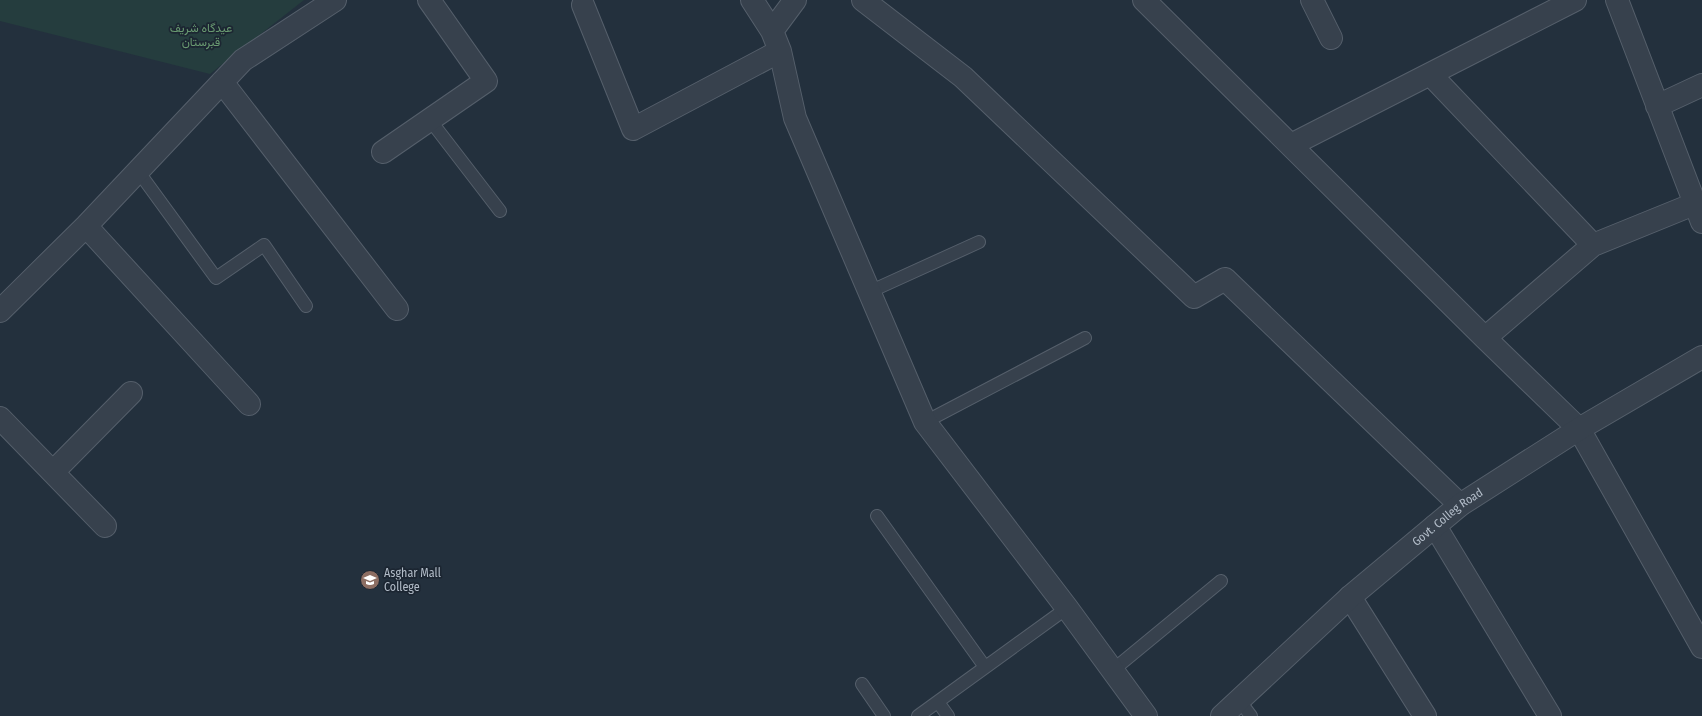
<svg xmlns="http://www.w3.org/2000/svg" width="1702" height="716" font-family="'Fira Sans Condensed',Vazirmatn,sans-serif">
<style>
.green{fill:#253d3e}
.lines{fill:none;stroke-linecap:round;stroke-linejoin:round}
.service-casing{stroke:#555f6b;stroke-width:14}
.minor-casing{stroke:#555f6b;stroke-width:24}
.tertiary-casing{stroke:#555f6b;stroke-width:24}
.service{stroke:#37414d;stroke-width:12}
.minor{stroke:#37414d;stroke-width:22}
.tertiary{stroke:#37414d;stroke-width:22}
.labels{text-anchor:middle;stroke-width:3.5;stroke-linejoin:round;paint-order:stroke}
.park-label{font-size:12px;fill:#699a71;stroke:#1c2632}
.street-label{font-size:12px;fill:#b2bcc8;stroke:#1c2632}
.poi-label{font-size:12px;fill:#b2bcc8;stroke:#1c2632;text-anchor:start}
</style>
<rect width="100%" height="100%" fill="#23303d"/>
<path class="green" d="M 0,0 L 304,0 L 210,74 L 0,21 Z"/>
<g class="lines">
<defs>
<path id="service" d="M 430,120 L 500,211
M 138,171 L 216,278 L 264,245 L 306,306
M 869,292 L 979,242
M 925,422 L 1085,338
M 877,516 L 985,667
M 1113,670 L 1221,581
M 862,684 L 884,716
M 1239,700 L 1251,716
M 938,702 L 948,716
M 918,716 L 1067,608"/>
<path id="minor" d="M 752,0 L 772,31 L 780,51 L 795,118 L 925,422 L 1067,608 L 1146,716
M 863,0 L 963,77 L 1194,297 L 1225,279 L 1460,505
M 1144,0 L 1485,338 L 1579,429 L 1702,647
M 1312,0 L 1331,38
M 1617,0 L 1702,222
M 583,5 L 633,129 L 780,51
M 772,31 L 795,0
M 1431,75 L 1593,245
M 222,82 L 397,309
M 1657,106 L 1702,85
M 1291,145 L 1575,0
M 383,152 L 486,81 L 429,0
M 86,226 L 249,404
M 0,311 L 86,226 L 243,60 L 335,0
M 1485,338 L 1593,245 L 1694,204
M 0,418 L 105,526
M 53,472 L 131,393
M 1435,526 L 1550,716
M 1350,597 L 1425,716"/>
<g id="tertiary">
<path id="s1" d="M 1222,716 L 1350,597 L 1460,505 L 1579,429 L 1702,357"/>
</g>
</defs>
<use href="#service" class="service-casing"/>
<use href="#minor" class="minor-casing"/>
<use href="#tertiary" class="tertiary-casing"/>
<use href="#service" class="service"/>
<use href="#minor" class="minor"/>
<use href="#tertiary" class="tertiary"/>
</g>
<defs>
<symbol id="university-disc" viewBox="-11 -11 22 22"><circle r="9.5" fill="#8d6e63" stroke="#1c2632"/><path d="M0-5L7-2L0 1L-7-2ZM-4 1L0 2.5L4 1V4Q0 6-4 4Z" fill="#fff"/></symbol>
</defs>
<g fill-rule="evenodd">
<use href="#university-disc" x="359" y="569" width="22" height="22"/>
</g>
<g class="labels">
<g class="park-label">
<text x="201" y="32">عیدگاہ شریف<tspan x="201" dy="14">قبرستان</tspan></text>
</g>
<g class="street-label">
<text dy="4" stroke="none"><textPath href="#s1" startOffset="301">Govt. Colleg Road</textPath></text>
</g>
<g class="poi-label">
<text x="384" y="577">Asghar Mall<tspan x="384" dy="14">College</tspan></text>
</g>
</g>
</svg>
